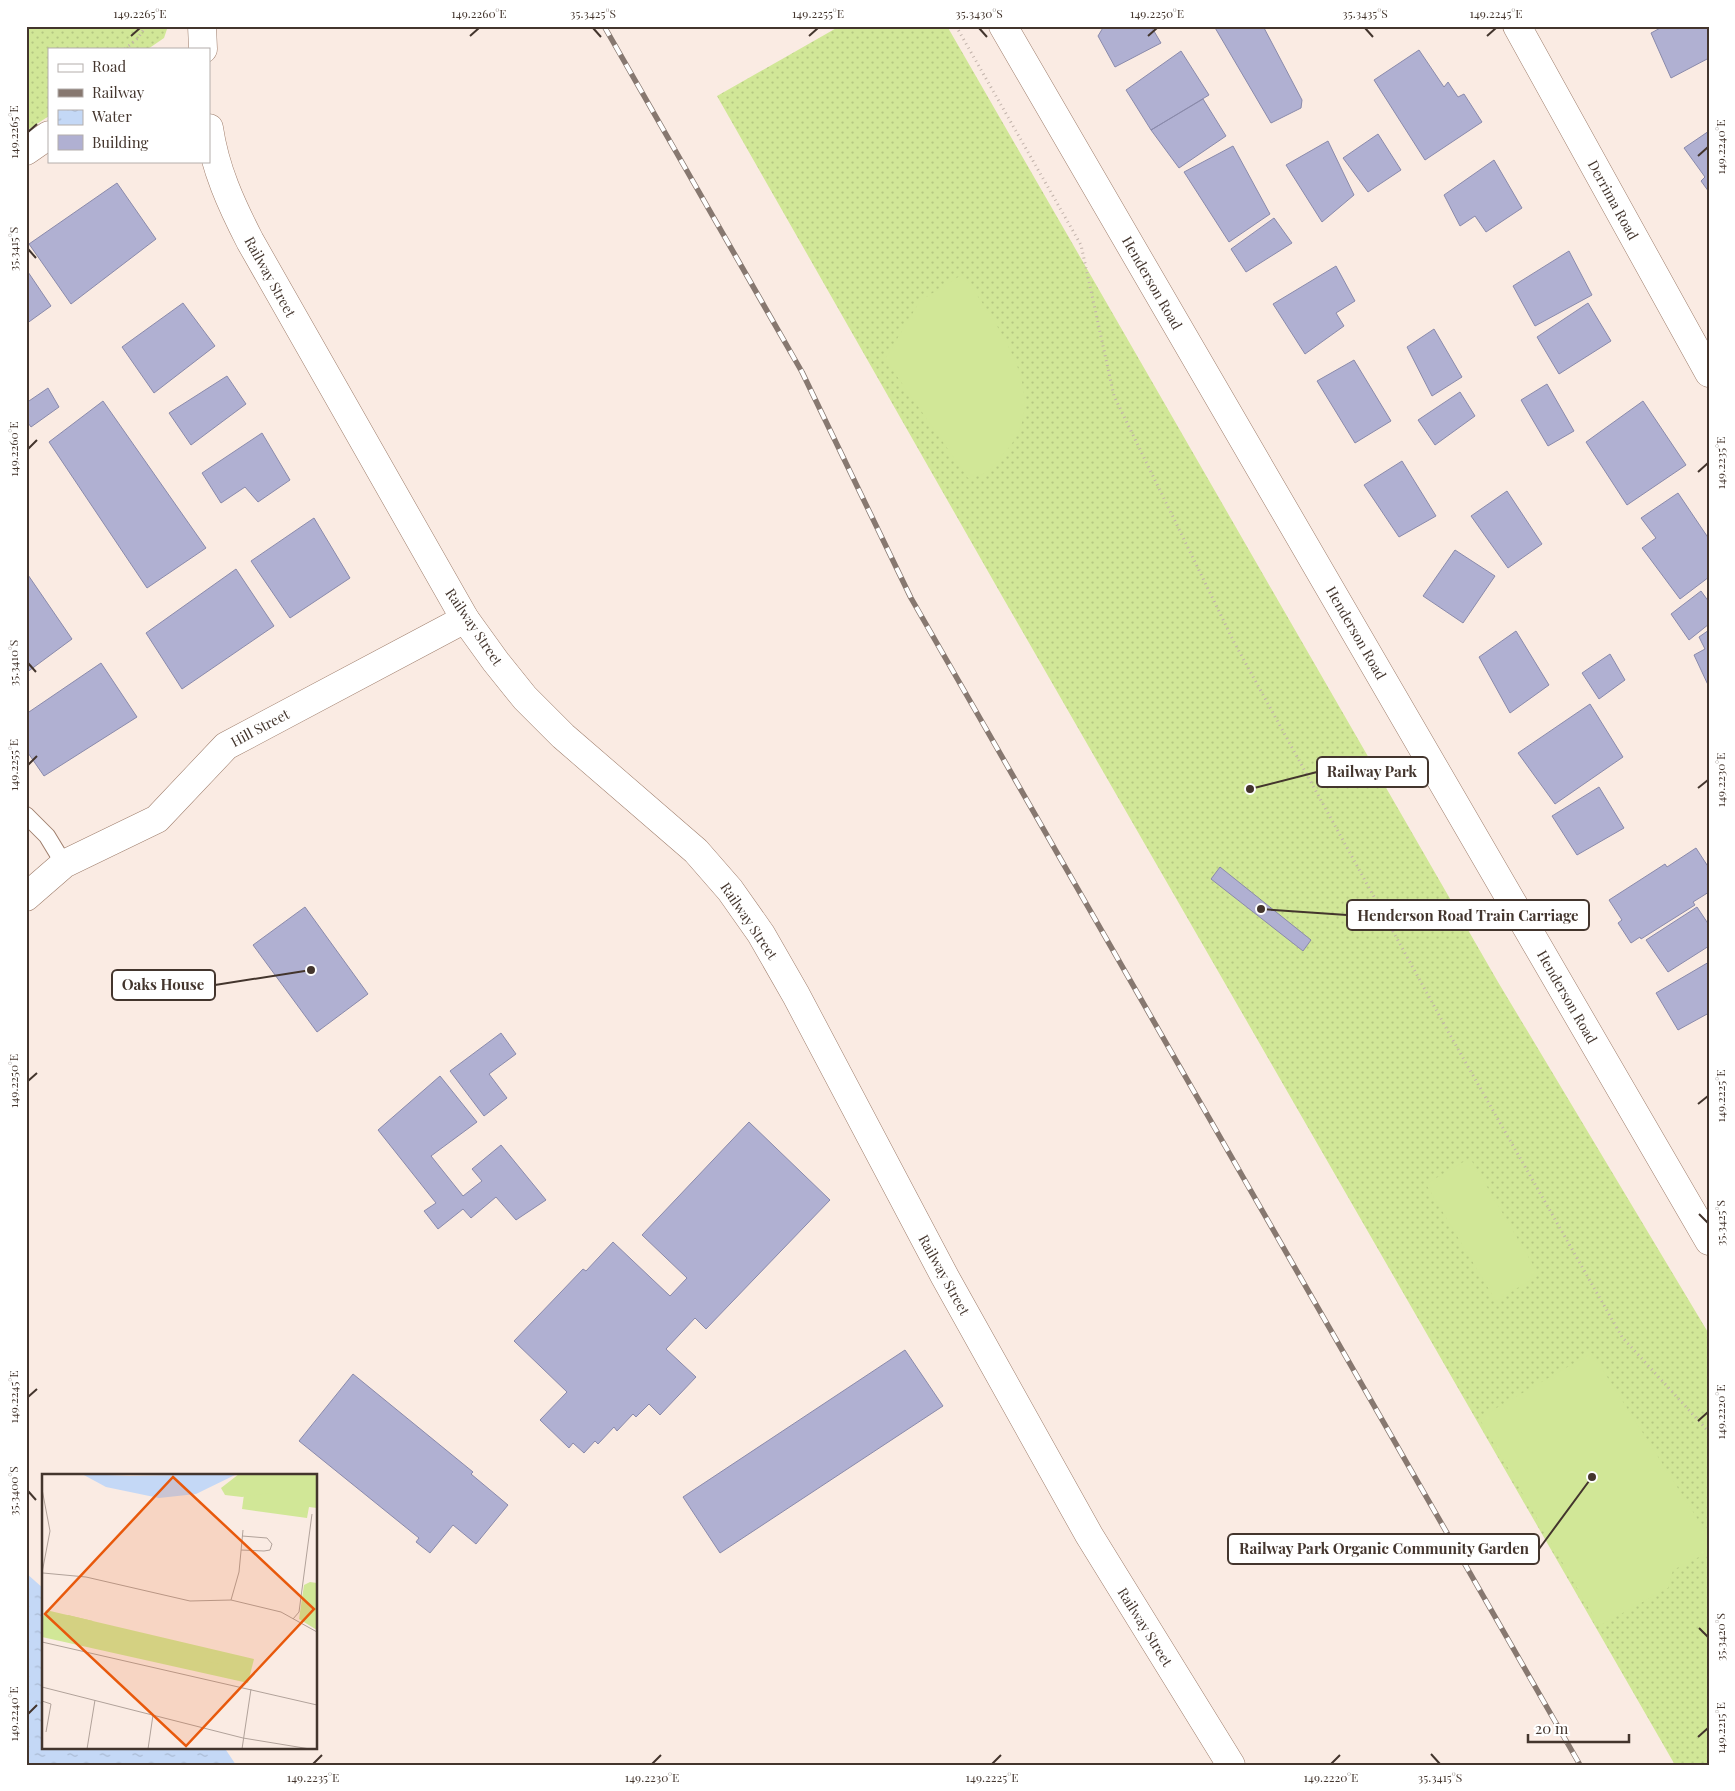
<svg xmlns="http://www.w3.org/2000/svg" width="1735" height="1791" font-family="'Playfair Display',serif">
<style>
.grass{fill:url(#grass-dots)}
.garden{fill:#d1e797}
.water{fill:url(#water-ripples)}
.building{fill:#b0b0d2;stroke:#8a8aab}
.lines{fill:none;stroke-linecap:round;stroke-linejoin:round}
.service-casing{stroke:#9e7d6b;stroke-width:18}
.minor-casing{stroke:#9e7d6b;stroke-width:29}
.tertiary-casing{stroke:#9e7d6b;stroke-width:29}
.path{stroke:#c2b3ab;stroke-width:3;stroke-dasharray:1 4;stroke-linecap:butt}
.service{stroke:#fff;stroke-width:16}
.minor{stroke:#fff;stroke-width:28}
.tertiary{stroke:#fff;stroke-width:28}
.rail-casing{stroke:#877870;stroke-width:5.5}
.rail{stroke:#fff;stroke-width:4;stroke-dasharray:11;stroke-linecap:butt}
.ticks{fill:none;stroke:#43352d;stroke-width:2}
.labels{text-anchor:middle;stroke-width:5;stroke-linejoin:round;paint-order:stroke}
.street-label{font-size:14px;fill:#43352d;stroke:#fff}
.inset-road{fill:none;stroke:#b1a29a;stroke-width:1}
.view{fill:#e8590c;fill-opacity:0.15;stroke:#e8590c;stroke-width:2.5}
.inset-edge{fill:none;stroke:#43352d;stroke-width:2.5}
.leader{fill:none;stroke:#43352d;stroke-width:2}
.callout-dot{fill:#43352d;stroke:#fff;stroke-width:2}
.callout{fill:#fff;stroke:#43352d;stroke-width:2}
.callout-label{font-size:15px;text-anchor:middle;font-weight:bold;fill:#43352d}
.neatline{fill:none;stroke:#43352d;stroke-width:2}
.ticks-label{font-size:12px;text-anchor:middle;fill:#43352d}
</style>
<defs>
<pattern id="grass-dots" width="8" height="8" patternUnits="userSpaceOnUse" patternTransform="scale(1.25)"><rect width="8" height="8" fill="#d1e797"/><path d="M2 2h.1M6 6h.1" fill="none" stroke="#b5c782" stroke-width="1.8" stroke-linecap="round"/></pattern>
<pattern id="water-ripples" width="26" height="14" patternUnits="userSpaceOnUse" patternTransform="scale(1.25)"><rect width="26" height="14" fill="#c4d8f6"/><path d="M2 4q2-2 4 0t4 0M15 11q2-2 4 0t4 0" fill="none" stroke="#aabad3"/></pattern>
</defs>
<rect width="100%" height="100%" fill="#faebe3"/>
<path class="grass" d="M 26,26 L 168,26 L 164,38 L 148,49 L 49,49 L 49,116 L 26,131 Z
M 840,26 L 947,26 L 1498,982 L 1709,1334 L 1709,1765 L 1675,1765 L 1002,596 L 717,96 Z"/>
<path class="garden" d="M 963,274 C 995,324 1055,395 1006,451 C 991,468 991,474 968,478 L 885,359 L 920,301 Z
M 1470,1158 L 1539,1275 L 1496,1301 L 1426,1184 Z
M 1592,1353 L 1709,1537 L 1709,1552 L 1673,1570 L 1668,1588 L 1599,1626 L 1479,1418 Z"/>
<path class="water" d="M 26,1573 L 44,1589 L 44,1747 L 224,1747 L 236,1765 L 26,1765 Z"/>
<path class="building" d="M 1104,26 L 1151,26 L 1161,43 L 1115,67 L 1098,36 Z
M 1214,26 L 1263,26 L 1302,100 L 1301,108 L 1271,123 Z
M 1664,26 L 1709,26 L 1709,58 L 1671,78 L 1651,33 Z
M 1419,50 L 1444,87 L 1448,82 L 1458,97 L 1464,94 L 1482,122 L 1425,160 L 1374,80 Z
M 1181,51 L 1209,95 L 1151,130 L 1126,90 Z
M 1203,99 L 1226,136 L 1179,168 L 1151,130 Z
M 1709,131 L 1709,192 L 1701,181 L 1705,177 L 1684,148 Z
M 1378,134 L 1401,170 L 1368,192 L 1343,158 Z
M 1328,141 L 1354,195 L 1322,222 L 1286,165 Z
M 1233,146 L 1270,214 L 1229,242 L 1184,172 Z
M 1494,160 L 1522,208 L 1486,232 L 1475,216 L 1460,226 L 1444,195 Z
M 117,183 L 156,239 L 71,304 L 29,244 Z
M 1274,218 L 1292,243 L 1246,272 L 1231,249 Z
M 1569,251 L 1592,295 L 1535,326 L 1513,286 Z
M 1336,266 L 1355,301 L 1336,313 L 1344,326 L 1305,354 L 1273,304 Z
M 26,269 L 51,306 L 26,324 Z
M 183,303 L 215,346 L 154,393 L 122,347 Z
M 1588,303 L 1611,341 L 1559,374 L 1537,337 Z
M 1434,329 L 1462,377 L 1432,396 L 1407,347 Z
M 1354,360 L 1391,421 L 1355,443 L 1317,381 Z
M 227,376 L 246,404 L 191,445 L 169,413 Z
M 1547,384 L 1574,431 L 1548,446 L 1521,400 Z
M 48,388 L 59,407 L 31,427 L 26,420 L 26,403 Z
M 1460,392 L 1475,416 L 1435,445 L 1418,420 Z
M 103,401 L 206,548 L 147,588 L 49,442 Z
M 1643,401 L 1686,465 L 1627,505 L 1586,442 Z
M 262,433 L 290,480 L 258,502 L 245,487 L 221,503 L 202,473 Z
M 1402,461 L 1436,516 L 1399,537 L 1364,485 Z
M 1507,491 L 1542,544 L 1508,568 L 1471,516 Z
M 1678,493 L 1709,539 L 1709,577 L 1680,599 L 1642,548 L 1656,538 L 1641,518 Z
M 314,518 L 350,578 L 290,618 L 251,561 Z
M 1455,550 L 1495,576 L 1463,623 L 1423,596 Z
M 236,569 L 274,626 L 182,689 L 146,633 Z
M 26,572 L 72,639 L 26,673 Z
M 1701,591 L 1709,602 L 1709,624 L 1689,640 L 1671,614 Z
M 1709,630 L 1709,687 L 1694,655 L 1705,649 L 1699,637 Z
M 1516,631 L 1549,685 L 1510,713 L 1479,657 Z
M 1610,654 L 1625,680 L 1599,699 L 1582,673 Z
M 101,663 L 137,717 L 44,776 L 26,750 L 26,714 Z
M 1590,704 L 1623,757 L 1555,804 L 1518,753 Z
M 1599,787 L 1624,828 L 1577,855 L 1552,816 Z
M 1696,848 L 1709,868 L 1709,892 L 1693,902 L 1695,905 L 1641,939 L 1640,937 L 1631,943 L 1618,923 L 1622,920 L 1609,900 L 1665,864 L 1667,867 Z
M 1220,867 L 1311,940 L 1303,951 L 1211,879 Z
M 305,907 L 368,994 L 317,1032 L 253,945 Z
M 1697,907 L 1709,925 L 1709,946 L 1668,972 L 1646,940 Z
M 1709,962 L 1709,1013 L 1678,1030 L 1656,993 Z
M 501,1033 L 516,1054 L 489,1074 L 507,1098 L 484,1116 L 450,1071 Z
M 440,1076 L 477,1122 L 431,1156 L 463,1196 L 482,1181 L 472,1169 L 501,1145 L 546,1200 L 516,1220 L 496,1197 L 471,1218 L 463,1209 L 438,1229 L 424,1211 L 436,1203 L 378,1130 Z
M 749,1122 L 830,1200 L 706,1329 L 695,1318 L 666,1349 L 696,1377 L 660,1415 L 649,1404 L 636,1417 L 633,1414 L 617,1431 L 614,1427 L 598,1444 L 595,1441 L 584,1453 L 573,1443 L 569,1448 L 540,1420 L 567,1392 L 514,1341 L 583,1269 L 586,1271 L 613,1242 L 670,1296 L 687,1278 L 642,1235 Z
M 905,1350 L 943,1406 L 720,1553 L 683,1497 Z
M 353,1374 L 473,1472 L 471,1474 L 508,1505 L 476,1544 L 453,1525 L 430,1553 L 416,1542 L 419,1538 L 299,1441 Z"/>
<g class="lines">
<defs>
<path id="service" d="M 26,815 L 47,836 L 64,864"/>
<path id="minor" d="M 1517,26 L 1709,373
M 26,151 L 49,135
M 26,897 L 64,864 L 157,819 L 226,746 L 465,619"/>
<path id="tertiary" d="M 202,26 L 203,49
M 1003,26 L 1709,1241
M 209,128 C 215,169 231,204 250,241 L 465,619 L 496,662 L 525,698 L 563,736 L 696,851 L 730,890 L 761,934 L 796,995 L 945,1277 L 1089,1535 L 1231,1765"/>
</defs>
<use href="#service" class="service-casing"/>
<use href="#minor" class="minor-casing"/>
<use href="#tertiary" class="tertiary-casing"/>
<path class="path" d="M 956,26 L 1081,245 L 1114,396 L 1234,642 L 1450,1035 L 1622,1337 L 1709,1432
M 125,49 L 138,38 L 146,26"/>
<use href="#service" class="service"/>
<use href="#minor" class="minor"/>
<use href="#tertiary" class="tertiary"/>
<defs>
<path id="rail" d="M 604,26 L 802,372 L 911,598 L 1580,1765"/>
</defs>
<use href="#rail" class="rail-casing"/>
<use href="#rail" class="rail"/>
</g>
<path class="ticks" d="M 593,28 L 601,37M 979,28 L 987,37M 1365,28 L 1373,37M 131,36 L 140,28M 470,36 L 479,28M 809,36 L 818,28M 1148,36 L 1157,28M 1487,36 L 1496,28M 28,132 L 37,124M 1698,156 L 1708,147M 28,249 L 36,258M 28,449 L 37,440M 1698,472 L 1708,463M 28,663 L 36,672M 28,765 L 37,756M 1698,788 L 1708,780M 28,1081 L 37,1073M 1698,1104 L 1708,1096M 1699,1214 L 1708,1223M 28,1397 L 37,1389M 1698,1421 L 1708,1412M 28,1491 L 36,1500M 1699,1628 L 1708,1637M 28,1714 L 37,1705M 1698,1737 L 1708,1728M 1431,1754 L 1440,1764M 313,1764 L 322,1755M 652,1764 L 661,1755M 992,1764 L 1001,1755M 1331,1764 L 1340,1755"/>
<g class="labels">
<g class="street-label">
<text transform="translate(1613 200) rotate(61)" y="5">Derrima Road</text>
<text transform="translate(270 277) rotate(61)" y="5">Railway Street</text>
<text transform="translate(1152 283) rotate(60)" y="5">Henderson Road</text>
<text transform="translate(474 627) rotate(56)" y="5">Railway Street</text>
<text transform="translate(1356 633) rotate(60)" y="5">Henderson Road</text>
<text transform="translate(260 728) rotate(-28)" y="5">Hill Street</text>
<text transform="translate(749 921) rotate(56)" y="5">Railway Street</text>
<text transform="translate(1567 997) rotate(60)" y="5">Henderson Road</text>
<text transform="translate(944 1275) rotate(61)" y="5">Railway Street</text>
<text transform="translate(1145 1627) rotate(58)" y="5">Railway Street</text>
</g>
</g>
<g transform="translate(42 1474)">
<rect width="275" height="275" fill="#faebe3"/>
<path d="M 198,0 L 275,0 L 275,34 L 267,33 L 265,44 L 200,35 L 204,6 ZM 268,108 L 275,109 L 275,156 L 257,145 L 262,111 ZM 4,136 L 212,185 L 206,209 L 0,163 L 0,145 Z" fill="#d1e797"/>
<path d="M 197,0 L 227,0 L 227,19 L 200,23 L 183,21 L 179,14 Z" fill="#d1e797"/>
<path d="M 26,141 L 51,147 L 48,161 L 23,156 ZM 163,176 L 179,178 L 180,191 L 165,187 Z" fill="#d1e797"/>
<path d="M 40,0 L 88,2 L 195,0 L 154,20 L 117,24 L 64,13 Z" fill="#c4d8f6"/>
<path class="inset-road" d="M 0,15 L 8,57 L 0,99M 199,76 L 222,77 L 228,76 L 230,70 L 225,64 L 200,62M 1,99 L 44,103 L 148,127 L 189,126 L 239,138 L 275,158M 189,126 L 197,98 L 201,56M 251,145 L 257,138 L 270,40M 0,168 L 275,231M 0,213 L 201,264 L 268,275M 0,227 L 9,230 L 4,258M 45,275 L 53,226M 106,275 L 111,241M 200,275 L 209,215"/>
<path class="view" d="M 131,3 L 272,135 L 144,272 L 3,140 Z"/>
<rect width="275" height="275" class="inset-edge"/>
</g>
<path class="leader" d="M1250 789L1317 772M1261 909L1347 915M311 970L215 985M1592 1477L1539 1549"/>
<g class="callout-dot">
<circle cx="1250" cy="789" r="5"/>
<circle cx="1261" cy="909" r="5"/>
<circle cx="311" cy="970" r="5"/>
<circle cx="1592" cy="1477" r="5"/>
</g>
<g class="callout">
<rect x="1317" y="757" width="111" height="30" rx="5"/>
<rect x="1347" y="900" width="242" height="30" rx="5"/>
<rect x="112" y="970" width="103" height="30" rx="5"/>
<rect x="1228" y="1534" width="311" height="30" rx="5"/>
</g>
<g class="callout-label">
<text x="1372" y="777">Railway Park</text>
<text x="1468" y="921">Henderson Road Train Carriage</text>
<text x="163" y="990">Oaks House</text>
<text x="1384" y="1554">Railway Park Organic Community Garden</text>
</g>
<rect width="1735" height="1791" fill="none" stroke="#ffffff" stroke-width="55"/>
<rect x="48" y="48" width="162" height="115" fill="#ffffff" stroke="#b4aeab"/>
<rect x="58" y="64" width="25" height="8" fill="#ffffff" stroke="#b4aeab"/>
<text x="92" y="72" font-size="15" fill="#43352d">Road</text>
<rect x="58" y="89" width="25" height="8" fill="#877870" stroke="#b4aeab"/>
<text x="92" y="98" font-size="15" fill="#43352d">Railway</text>
<rect x="58" y="110" width="25" height="15" fill="url(#water-ripples)" stroke="#b4aeab"/>
<text x="92" y="122" font-size="15" fill="#43352d">Water</text>
<rect x="58" y="135" width="25" height="15" fill="#b0b0d2" stroke="#b4aeab"/>
<text x="92" y="148" font-size="15" fill="#43352d">Building</text>
<path d="M1528 1734v8h101v-8" fill="none" stroke="#43352d" stroke-width="2.5"/>
<text x="1535" y="1734" font-size="15" fill="#43352d" stroke="#ffffff" stroke-width="4" paint-order="stroke">20 m</text>
<rect x="28" y="28" width="1680" height="1736" class="neatline"/>
<g class="ticks-label">
<text x="140" y="18">149.2265°E</text>
<text x="479" y="18">149.2260°E</text>
<text x="593" y="18">35.3425°S</text>
<text x="818" y="18">149.2255°E</text>
<text x="979" y="18">35.3430°S</text>
<text x="1157" y="18">149.2250°E</text>
<text x="1365" y="18">35.3435°S</text>
<text x="1496" y="18">149.2245°E</text>
<text transform="translate(14 132) rotate(-90)" y="4">149.2265°E</text>
<text transform="translate(1721 147) rotate(-90)" y="4">149.2240°E</text>
<text transform="translate(14 249) rotate(-90)" y="4">35.3415°S</text>
<text transform="translate(14 449) rotate(-90)" y="4">149.2260°E</text>
<text transform="translate(1721 463) rotate(-90)" y="4">149.2235°E</text>
<text transform="translate(14 663) rotate(-90)" y="4">35.3410°S</text>
<text transform="translate(14 765) rotate(-90)" y="4">149.2255°E</text>
<text transform="translate(1721 780) rotate(-90)" y="4">149.2230°E</text>
<text transform="translate(14 1081) rotate(-90)" y="4">149.2250°E</text>
<text transform="translate(1721 1096) rotate(-90)" y="4">149.2225°E</text>
<text transform="translate(1721 1223) rotate(-90)" y="4">35.3425°S</text>
<text transform="translate(14 1397) rotate(-90)" y="4">149.2245°E</text>
<text transform="translate(1721 1412) rotate(-90)" y="4">149.2220°E</text>
<text transform="translate(14 1491) rotate(-90)" y="4">35.3400°S</text>
<text transform="translate(1721 1637) rotate(-90)" y="4">35.3420°S</text>
<text transform="translate(14 1714) rotate(-90)" y="4">149.2240°E</text>
<text transform="translate(1721 1728) rotate(-90)" y="4">149.2215°E</text>
<text x="313" y="1782">149.2235°E</text>
<text x="652" y="1782">149.2230°E</text>
<text x="992" y="1782">149.2225°E</text>
<text x="1331" y="1782">149.2220°E</text>
<text x="1440" y="1782">35.3415°S</text>
</g>
</svg>
